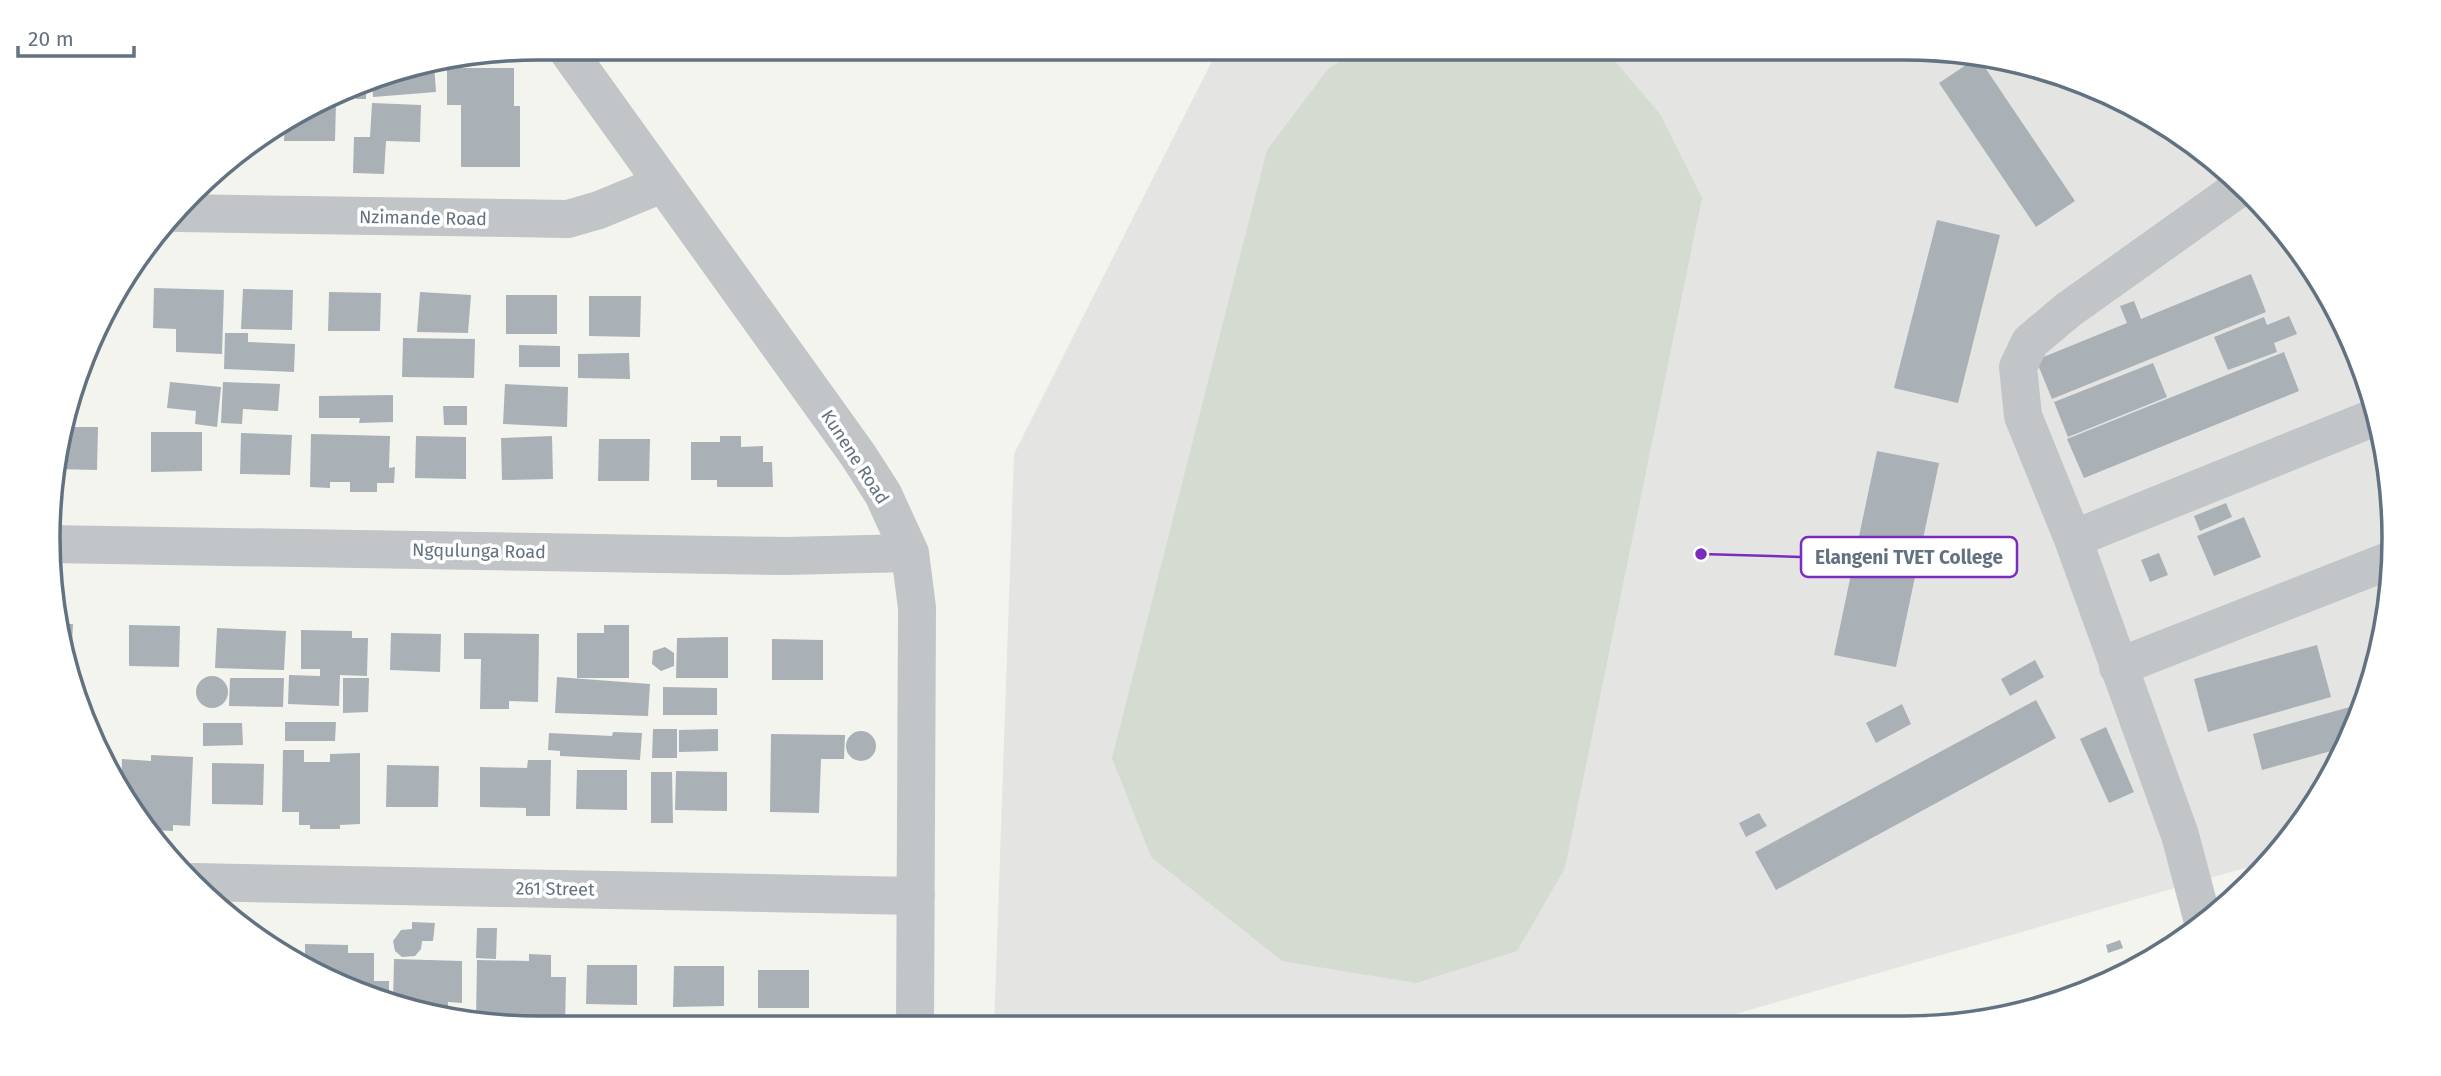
<svg xmlns="http://www.w3.org/2000/svg" width="2441" height="1076" font-family="'Fira Sans',sans-serif">
<style>
.built{fill:#e4e5e3}
.green{fill:#d4dbd0}
.building{fill:#a9b0b6}
.lines{fill:none;stroke-linecap:round;stroke-linejoin:round}
.minor{stroke:#c1c5c8;stroke-width:38}
.labels{text-anchor:middle;stroke-width:7;stroke-linejoin:round;paint-order:stroke}
.street-label{font-size:18px;fill:#627281;stroke:#fff}
.rim{fill:none;stroke:#627281;stroke-width:3.5}
.leader{fill:none;stroke:#7b2cbf;stroke-width:2.5}
.callout-dot{fill:#7b2cbf;stroke:#fff;stroke-width:2.5}
.callout{fill:#fff;stroke:#7b2cbf;stroke-width:2.5}
.callout-label{font-size:19px;text-anchor:middle;font-weight:bold;fill:#627281}
</style>
<rect width="100%" height="100%" fill="#f4f4ef"/>
<path class="built" d="M 1219,47 L 1903,47 L 2061,73 L 2149,113 L 2227,169 L 2293,240 L 2343,321 L 2377,411 L 2393,506 L 2389,602 L 2368,696 L 2311,811 L 2266,862 L 1697,1025 L 994,1027 L 1014,454 Z"/>
<path class="green" d="M 1366,47 L 1603,47 L 1660,114 L 1702,198 L 1565,868 L 1517,951 L 1416,983 L 1282,961 L 1151,857 L 1112,758 L 1267,150 L 1329,68 Z"/>
<path class="building" d="M 1975,59 L 1980,60 L 2075,201 L 2036,227 L 1939,83 Z
M 434,64 L 436,92 L 373,97 L 372,77 Z
M 447,68 L 514,68 L 514,106 L 520,106 L 520,167 L 461,167 L 461,105 L 447,105 Z
M 366,80 L 366,99 L 356,99 L 355,85 Z
M 318,101 L 336,102 L 335,141 L 284,141 L 285,119 Z
M 372,103 L 421,105 L 420,142 L 386,141 L 384,174 L 353,173 L 354,137 L 370,137 Z
M 258,138 L 258,144 L 250,144 L 250,155 L 241,154 L 241,165 L 221,164 Z
M 1937,220 L 2000,235 L 1958,403 L 1894,388 Z
M 2251,274 L 2266,312 L 2052,399 L 2036,360 L 2127,323 L 2120,306 L 2134,301 L 2141,319 Z
M 154,288 L 224,290 L 222,354 L 176,352 L 176,329 L 153,328 Z
M 2321,288 L 2343,321 L 2352,345 L 2345,348 Z
M 243,289 L 293,290 L 292,330 L 241,329 Z
M 329,292 L 381,293 L 380,331 L 328,331 Z
M 420,292 L 471,295 L 468,333 L 417,332 Z
M 506,295 L 557,295 L 557,334 L 506,334 Z
M 589,296 L 641,296 L 640,337 L 589,336 Z
M 2289,316 L 2297,334 L 2274,343 L 2277,352 L 2228,370 L 2214,337 L 2264,317 L 2267,325 Z
M 225,333 L 248,333 L 248,342 L 295,344 L 294,372 L 224,369 Z
M 403,338 L 475,339 L 474,378 L 402,377 Z
M 519,345 L 560,346 L 560,367 L 519,367 Z
M 2284,352 L 2299,391 L 2084,478 L 2067,439 Z
M 629,353 L 630,379 L 578,378 L 578,354 Z
M 2153,363 L 2167,397 L 2068,437 L 2054,402 Z
M 170,382 L 221,387 L 217,427 L 195,424 L 196,411 L 167,408 Z
M 223,382 L 280,384 L 278,411 L 243,409 L 242,424 L 221,423 Z
M 505,384 L 568,387 L 567,427 L 503,424 Z
M 393,395 L 393,422 L 359,423 L 360,418 L 319,418 L 319,396 Z
M 443,406 L 467,406 L 467,425 L 444,425 Z
M 63,427 L 98,427 L 97,470 L 54,469 L 57,443 Z
M 151,432 L 202,432 L 202,471 L 151,472 Z
M 241,433 L 292,435 L 290,475 L 240,474 Z
M 311,434 L 390,436 L 389,468 L 395,467 L 394,483 L 377,483 L 377,492 L 350,492 L 350,482 L 330,482 L 330,488 L 310,487 Z
M 416,436 L 466,437 L 466,479 L 415,478 Z
M 552,436 L 553,479 L 502,480 L 501,438 Z
M 720,436 L 741,436 L 741,447 L 763,446 L 763,462 L 772,462 L 773,487 L 717,487 L 717,480 L 691,480 L 691,442 L 720,442 Z
M 599,439 L 650,439 L 649,481 L 598,481 Z
M 1877,451 L 1939,463 L 1896,667 L 1834,655 Z
M 2226,503 L 2232,517 L 2200,531 L 2194,516 Z
M 2244,517 L 2261,557 L 2214,576 L 2197,536 Z
M 2159,553 L 2168,575 L 2150,582 L 2141,560 Z
M 56,624 L 73,624 L 71,665 L 69,665 Z
M 129,625 L 180,626 L 179,667 L 129,666 Z
M 604,625 L 629,625 L 629,678 L 577,678 L 577,633 L 604,633 Z
M 217,628 L 286,631 L 284,670 L 215,668 Z
M 301,630 L 352,631 L 352,638 L 368,638 L 367,676 L 340,675 L 339,706 L 288,704 L 289,675 L 320,676 L 320,669 L 301,669 Z
M 391,633 L 441,634 L 440,672 L 390,670 Z
M 464,633 L 539,634 L 538,702 L 509,701 L 509,709 L 480,709 L 481,659 L 464,659 Z
M 728,637 L 728,678 L 676,678 L 677,638 Z
M 772,639 L 823,640 L 823,680 L 772,680 Z
M 2317,645 L 2331,697 L 2208,732 L 2194,679 Z
M 665,647 L 674,653 L 674,666 L 661,671 L 652,664 L 653,651 Z
M 2035,660 L 2044,677 L 2010,696 L 2001,679 Z
M196 692a16 16 0 1 1 32 0a16 16 0 1 1-32 0Z
M 557,677 L 650,684 L 648,716 L 555,713 Z
M 230,678 L 284,678 L 283,707 L 229,706 Z
M 343,678 L 369,678 L 368,712 L 343,713 Z
M 663,687 L 717,688 L 717,715 L 663,715 Z
M 2036,700 L 2056,738 L 1776,890 L 1755,852 Z
M 1902,704 L 1911,724 L 1876,743 L 1866,723 Z
M 2357,705 L 2359,713 L 2342,748 L 2262,770 L 2253,734 Z
M 285,722 L 336,722 L 335,741 L 285,741 Z
M 203,723 L 242,723 L 243,745 L 203,746 Z
M 2106,727 L 2134,792 L 2109,803 L 2080,739 Z
M 653,729 L 677,729 L 677,758 L 652,758 Z
M 718,729 L 718,751 L 679,752 L 679,730 Z
M846 746a15 15 0 1 1 30 0a15 15 0 1 1-30 0Z
M 613,732 L 642,733 L 640,760 L 560,756 L 560,751 L 548,750 L 549,733 L 612,736 Z
M 771,734 L 845,735 L 844,759 L 821,759 L 819,813 L 770,812 Z
M 283,750 L 304,750 L 304,762 L 330,762 L 330,754 L 360,753 L 360,824 L 340,825 L 340,829 L 310,829 L 310,825 L 299,825 L 299,812 L 282,812 Z
M 151,755 L 193,757 L 190,826 L 173,825 L 173,831 L 151,830 L 121,793 L 122,759 L 151,761 Z
M 528,760 L 551,760 L 550,816 L 526,816 L 526,808 L 480,807 L 480,767 L 527,768 Z
M 212,763 L 264,764 L 263,805 L 212,804 Z
M 387,765 L 439,766 L 438,807 L 386,807 Z
M 577,770 L 627,770 L 627,810 L 576,809 Z
M 676,771 L 727,772 L 727,811 L 675,810 Z
M 651,772 L 672,772 L 673,823 L 651,823 Z
M 1759,813 L 1767,826 L 1746,837 L 1739,823 Z
M 412,922 L 435,923 L 433,941 L 422,941 L 421,949 L 415,956 L 402,957 L 395,951 L 393,941 L 401,930 L 412,929 Z
M 477,928 L 497,928 L 496,959 L 476,958 Z
M 2120,940 L 2123,948 L 2108,953 L 2106,945 Z
M 305,944 L 348,945 L 348,953 L 374,953 L 374,981 L 389,981 L 389,1004 L 305,969 Z
M 529,954 L 551,955 L 551,977 L 566,977 L 565,1029 L 538,1029 L 521,1026 L 521,1022 L 476,1018 L 477,960 L 529,961 Z
M 394,959 L 462,961 L 462,1003 L 448,1002 L 448,1009 L 393,1005 Z
M 587,965 L 637,965 L 637,1005 L 586,1004 Z
M 674,966 L 724,966 L 724,1006 L 673,1007 Z
M 758,970 L 809,970 L 809,1008 L 758,1008 Z
M 568,1021 L 589,1022 L 589,1029 L 568,1029 Z
M 599,1022 L 643,1023 L 643,1028 L 599,1029 Z"/>
<g class="lines">
<path class="minor" d="M 565,47 L 858,455 L 883,494 L 910,553 L 917,608 L 915,1028
M 178,213 L 568,219 L 599,210 L 662,184
M 2073,539 L 2023,416 L 2018,367 L 2030,342 L 2068,310 L 2242,186
M 48,544 L 785,556 L 910,553
M 2118,667 L 2391,560
M 194,882 L 916,896
M 2203,922 L 2180,835 L 2073,539 L 2378,416"/>
</g>
<g class="labels">
<g class="street-label">
<text transform="translate(423 218) rotate(1)" y="6">Nzimande Road</text>
<text transform="translate(855 457) rotate(57)" y="6">Kunene Road</text>
<text transform="translate(479 551) rotate(1)" y="6">Ngqulunga Road</text>
<text transform="translate(555 889) rotate(1)" y="6">261 Street</text>
</g>
</g>
<path d="M0 0H2441V1076H0ZM538 60H1904A478 478 0 0 1 2382 538V538A478 478 0 0 1 1904 1016H538A478 478 0 0 1 60 538V538A478 478 0 0 1 538 60Z" fill="#fff" fill-rule="evenodd"/>
<path class="rim" d="M538 60H1904A478 478 0 0 1 2382 538V538A478 478 0 0 1 1904 1016H538A478 478 0 0 1 60 538V538A478 478 0 0 1 538 60Z"/>
<path class="leader" d="M1701 554L1801 557"/>
<circle class="callout-dot" cx="1701" cy="554" r="7"/>
<rect class="callout" x="1801" y="537" width="216" height="40" rx="7"/>
<g class="callout-label">
<text x="1909" y="564">Elangeni TVET College</text>
</g>
<path d="M18 46v10h116v-10" fill="none" stroke="#627281" stroke-width="3.5"/>
<text x="28" y="46" font-size="21" fill="#627281" stroke="#ffffff" stroke-width="5" paint-order="stroke">20 m</text>
</svg>
